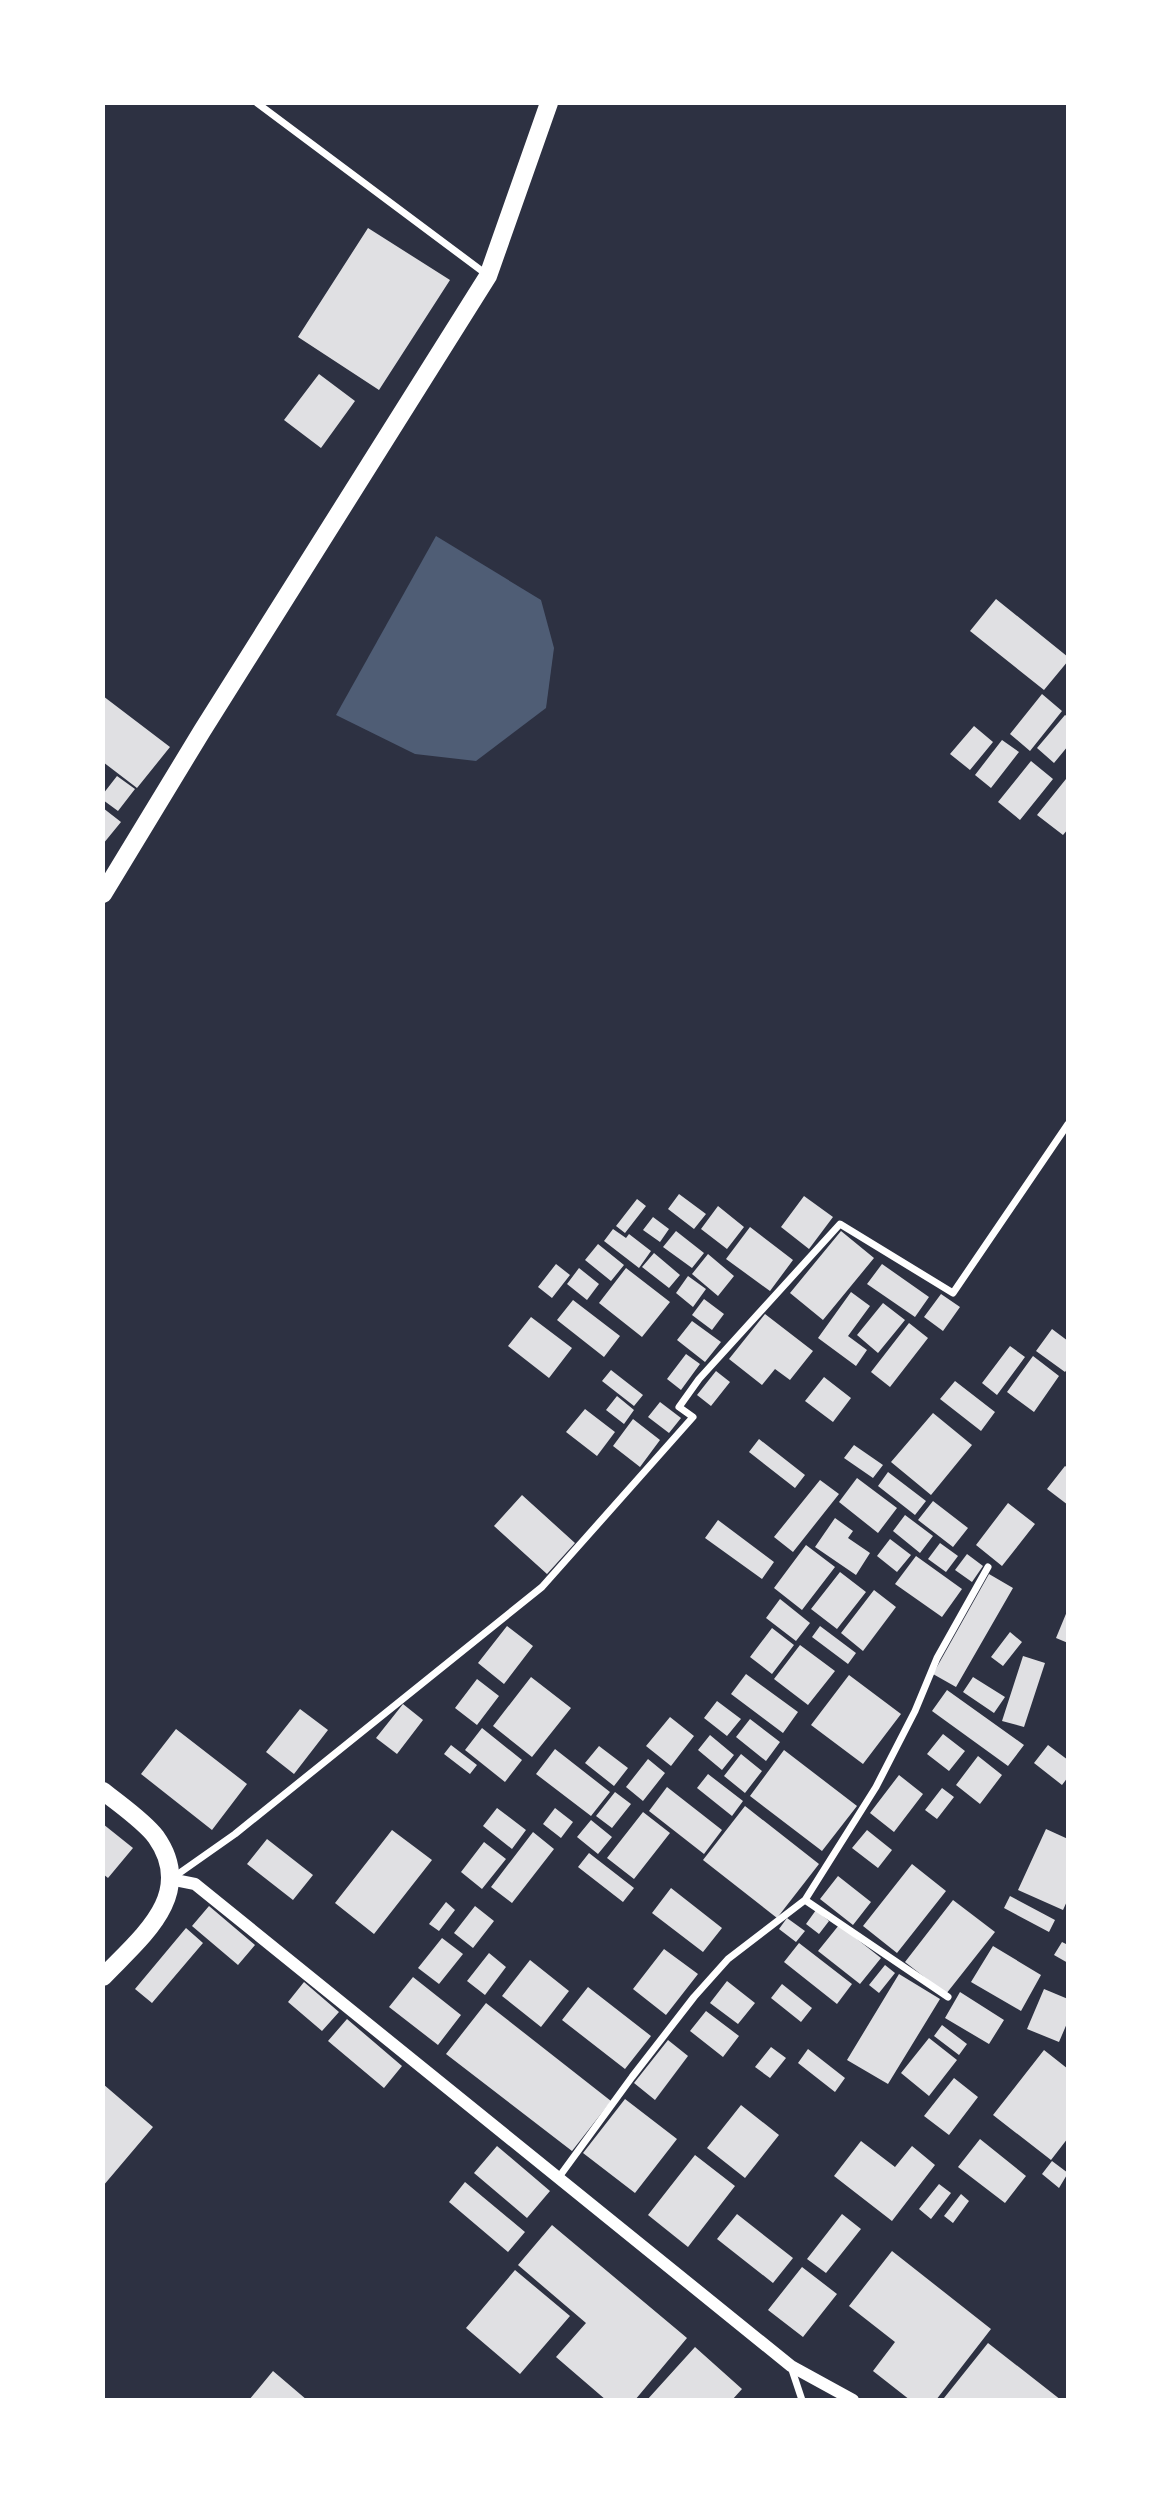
<svg xmlns="http://www.w3.org/2000/svg" width="1171" height="2503" font-family="'Golos Text',sans-serif">
<style>
.water{fill:#4f5d75}
.building{fill:#e0e0e3}
.lines{fill:none;stroke-linecap:round;stroke-linejoin:round}
.minor{stroke:#fff;stroke-width:7}
.tertiary{stroke:#fff;stroke-width:12}
.primary{stroke:#fff;stroke-width:18}
</style>
<rect width="100%" height="100%" fill="#2d3142"/>
<path class="water" d="M 436,536 L 541,600 L 554,648 L 546,708 L 476,761 L 415,754 L 336,715 Z"/>
<path class="building" d="M 368,228 L 450,280 L 379,390 L 298,337 Z
M 319,374 L 355,401 L 321,448 L 284,420 Z
M 996,599 L 1068,657 L 1068,661 L 1044,690 L 970,631 Z
M 1042,694 L 1062,711 L 1030,751 L 1010,734 Z
M 103,696 L 170,747 L 137,788 L 103,762 Z
M 1065,715 L 1068,717 L 1068,746 L 1054,763 L 1037,748 Z
M 974,726 L 993,742 L 970,770 L 950,754 Z
M 1002,740 L 1019,752 L 991,788 L 975,775 Z
M 1031,761 L 1053,779 L 1020,820 L 998,802 Z
M 117,776 L 135,789 L 118,811 L 103,800 L 103,794 Z
M 1066,779 L 1068,781 L 1068,829 L 1063,835 L 1037,815 Z
M 103,808 L 121,822 L 103,844 Z
M 679,1194 L 706,1214 L 694,1229 L 668,1209 Z
M 804,1196 L 833,1217 L 809,1249 L 781,1227 Z
M 637,1199 L 646,1206 L 625,1233 L 616,1226 Z
M 718,1206 L 744,1227 L 727,1249 L 701,1229 Z
M 653,1217 L 669,1229 L 660,1242 L 643,1230 Z
M 750,1227 L 793,1260 L 770,1291 L 726,1259 Z
M 613,1229 L 626,1238 L 629,1234 L 651,1251 L 639,1268 L 604,1241 Z
M 676,1231 L 704,1253 L 692,1268 L 663,1247 Z
M 841,1231 L 874,1258 L 823,1320 L 790,1293 Z
M 598,1244 L 624,1265 L 611,1281 L 585,1260 Z
M 654,1253 L 680,1275 L 669,1288 L 642,1267 Z
M 708,1254 L 734,1276 L 718,1296 L 692,1274 Z
M 556,1264 L 570,1275 L 552,1298 L 538,1287 Z
M 882,1264 L 929,1297 L 915,1317 L 867,1284 Z
M 579,1268 L 599,1284 L 587,1300 L 567,1284 Z
M 626,1268 L 670,1302 L 642,1337 L 599,1303 Z
M 688,1276 L 706,1289 L 693,1307 L 676,1293 Z
M 851,1292 L 870,1306 L 848,1336 L 867,1350 L 856,1366 L 818,1338 Z
M 941,1294 L 960,1307 L 943,1331 L 924,1317 Z
M 704,1299 L 724,1314 L 712,1330 L 692,1315 Z
M 573,1300 L 620,1336 L 604,1357 L 557,1320 Z
M 883,1303 L 905,1320 L 878,1353 L 857,1335 Z
M 765,1314 L 813,1351 L 790,1380 L 775,1369 L 762,1385 L 729,1359 Z
M 531,1317 L 572,1348 L 549,1378 L 508,1346 Z
M 692,1321 L 721,1342 L 705,1362 L 677,1340 Z
M 909,1323 L 928,1338 L 890,1387 L 871,1372 Z
M 1052,1329 L 1068,1341 L 1068,1368 L 1065,1372 L 1036,1351 Z
M 1010,1346 L 1025,1357 L 997,1395 L 982,1383 Z
M 686,1354 L 700,1364 L 681,1390 L 667,1379 Z
M 1033,1356 L 1059,1376 L 1034,1412 L 1007,1392 Z
M 611,1370 L 643,1395 L 634,1406 L 602,1381 Z
M 716,1371 L 730,1382 L 711,1406 L 697,1395 Z
M 824,1377 L 851,1398 L 833,1422 L 805,1401 Z
M 955,1381 L 995,1412 L 981,1431 L 940,1399 Z
M 617,1396 L 634,1410 L 624,1424 L 606,1410 Z
M 660,1402 L 681,1418 L 669,1433 L 648,1417 Z
M 585,1409 L 615,1432 L 597,1456 L 566,1432 Z
M 933,1413 L 972,1445 L 931,1495 L 891,1462 Z
M 633,1419 L 660,1440 L 640,1467 L 613,1446 Z
M 759,1439 L 805,1475 L 795,1488 L 749,1452 Z
M 854,1445 L 883,1465 L 873,1478 L 844,1458 Z
M 1065,1466 L 1068,1468 L 1068,1505 L 1047,1489 Z
M 888,1472 L 926,1501 L 915,1515 L 878,1486 Z
M 857,1478 L 897,1508 L 878,1533 L 839,1502 Z
M 820,1480 L 839,1494 L 793,1552 L 774,1537 Z
M 522,1495 L 575,1543 L 547,1574 L 494,1526 Z
M 933,1501 L 968,1528 L 953,1547 L 918,1520 Z
M 1008,1503 L 1035,1524 L 1002,1566 L 976,1545 Z
M 905,1515 L 933,1536 L 920,1553 L 893,1531 Z
M 835,1518 L 853,1531 L 848,1538 L 870,1553 L 856,1575 L 815,1547 Z
M 718,1520 L 774,1562 L 762,1579 L 705,1538 Z
M 890,1539 L 911,1555 L 897,1572 L 877,1556 Z
M 940,1543 L 958,1556 L 946,1572 L 928,1559 Z
M 806,1545 L 835,1567 L 802,1610 L 774,1588 Z
M 967,1554 L 983,1566 L 972,1582 L 955,1570 Z
M 916,1556 L 962,1589 L 942,1617 L 895,1584 Z
M 840,1572 L 866,1592 L 837,1629 L 811,1609 Z
M 989,1574 L 1013,1588 L 956,1687 L 933,1674 Z
M 874,1590 L 896,1607 L 863,1651 L 841,1633 Z
M 780,1599 L 810,1623 L 796,1641 L 766,1618 Z
M 1068,1609 L 1068,1643 L 1056,1638 Z
M 507,1626 L 533,1646 L 504,1684 L 478,1663 Z
M 820,1626 L 856,1653 L 848,1664 L 812,1637 Z
M 772,1628 L 794,1645 L 772,1674 L 750,1657 Z
M 1010,1632 L 1022,1642 L 1003,1666 L 991,1657 Z
M 800,1645 L 835,1671 L 808,1705 L 774,1679 Z
M 1023,1656 L 1045,1663 L 1024,1727 L 1002,1721 Z
M 746,1674 L 798,1712 L 783,1733 L 731,1694 Z
M 849,1675 L 901,1714 L 863,1764 L 811,1725 Z
M 531,1677 L 571,1708 L 532,1757 L 493,1726 Z
M 973,1677 L 1005,1697 L 994,1713 L 963,1692 Z
M 477,1679 L 499,1696 L 477,1725 L 455,1708 Z
M 947,1690 L 1024,1745 L 1008,1766 L 932,1711 Z
M 717,1701 L 741,1719 L 727,1736 L 704,1718 Z
M 403,1704 L 423,1720 L 397,1754 L 376,1738 Z
M 300,1709 L 328,1730 L 294,1774 L 266,1752 Z
M 670,1717 L 694,1736 L 671,1766 L 646,1746 Z
M 750,1719 L 780,1742 L 766,1761 L 736,1737 Z
M 482,1728 L 522,1760 L 505,1782 L 465,1750 Z
M 176,1729 L 247,1784 L 212,1830 L 141,1774 Z
M 943,1734 L 965,1751 L 949,1771 L 927,1754 Z
M 710,1735 L 734,1755 L 722,1770 L 698,1750 Z
M 451,1745 L 477,1765 L 470,1774 L 444,1754 Z
M 1048,1745 L 1068,1760 L 1068,1777 L 1062,1785 L 1034,1763 Z
M 599,1746 L 628,1768 L 614,1786 L 585,1763 Z
M 555,1749 L 610,1792 L 591,1816 L 536,1774 Z
M 784,1750 L 857,1806 L 822,1851 L 750,1796 Z
M 741,1754 L 762,1771 L 745,1793 L 724,1776 Z
M 978,1756 L 1002,1775 L 980,1804 L 956,1785 Z
M 648,1759 L 665,1773 L 643,1801 L 626,1787 Z
M 708,1774 L 743,1801 L 732,1816 L 697,1788 Z
M 899,1775 L 923,1794 L 894,1832 L 870,1813 Z
M 667,1787 L 722,1830 L 704,1854 L 649,1811 Z
M 942,1788 L 954,1797 L 937,1819 L 925,1810 Z
M 615,1792 L 631,1804 L 612,1828 L 596,1816 Z
M 745,1806 L 819,1864 L 777,1918 L 703,1860 Z
M 497,1808 L 526,1830 L 512,1849 L 483,1826 Z
M 555,1808 L 573,1822 L 561,1838 L 543,1824 Z
M 643,1812 L 670,1833 L 634,1879 L 607,1858 Z
M 591,1820 L 612,1837 L 598,1854 L 577,1837 Z
M 103,1824 L 133,1848 L 108,1878 L 103,1874 Z
M 1046,1829 L 1068,1839 L 1068,1899 L 1063,1910 L 1018,1890 Z
M 392,1830 L 432,1860 L 374,1934 L 335,1903 Z
M 867,1830 L 892,1850 L 878,1868 L 852,1848 Z
M 533,1832 L 554,1849 L 512,1903 L 491,1887 Z
M 267,1839 L 313,1875 L 293,1900 L 247,1864 Z
M 484,1842 L 506,1859 L 482,1889 L 461,1872 Z
M 589,1853 L 634,1888 L 623,1902 L 578,1867 Z
M 912,1864 L 946,1891 L 897,1953 L 863,1926 Z
M 838,1876 L 871,1902 L 853,1925 L 820,1899 Z
M 671,1888 L 722,1928 L 703,1952 L 652,1913 Z
M 1010,1896 L 1055,1920 L 1049,1932 L 1004,1908 Z
M 953,1900 L 995,1932 L 946,1994 L 905,1962 Z
M 446,1902 L 455,1910 L 439,1931 L 429,1924 Z
M 209,1906 L 255,1945 L 238,1965 L 192,1926 Z
M 475,1906 L 494,1921 L 473,1948 L 454,1933 Z
M 816,1910 L 829,1921 L 819,1934 L 806,1924 Z
M 787,1918 L 805,1931 L 796,1942 L 779,1929 Z
M 839,1925 L 881,1958 L 860,1984 L 818,1951 Z
M 186,1928 L 203,1943 L 152,2003 L 135,1989 Z
M 442,1938 L 463,1954 L 439,1984 L 418,1968 Z
M 1062,1942 L 1068,1945 L 1068,1963 L 1054,1955 Z
M 799,1943 L 852,1984 L 837,2004 L 784,1962 Z
M 993,1946 L 1041,1975 L 1021,2011 L 971,1982 Z
M 664,1949 L 698,1974 L 666,2015 L 633,1989 Z
M 489,1953 L 506,1967 L 485,1995 L 467,1981 Z
M 530,1960 L 569,1991 L 541,2027 L 502,1996 Z
M 885,1965 L 895,1973 L 879,1993 L 869,1985 Z
M 899,1974 L 940,1999 L 888,2084 L 847,2060 Z
M 413,1977 L 461,2015 L 438,2045 L 389,2007 Z
M 727,1981 L 755,2003 L 738,2024 L 710,2003 Z
M 304,1982 L 339,2012 L 322,2031 L 288,2002 Z
M 782,1984 L 812,2008 L 801,2022 L 771,1998 Z
M 588,1987 L 651,2036 L 625,2069 L 562,2020 Z
M 1044,1989 L 1068,1999 L 1068,2021 L 1059,2042 L 1027,2029 Z
M 960,1992 L 1004,2020 L 989,2044 L 945,2018 Z
M 486,2003 L 611,2101 L 572,2151 L 446,2054 Z
M 706,2011 L 739,2036 L 723,2057 L 690,2031 Z
M 347,2019 L 402,2066 L 384,2088 L 328,2041 Z
M 942,2025 L 967,2044 L 959,2055 L 934,2036 Z
M 929,2038 L 957,2060 L 929,2096 L 901,2073 Z
M 668,2040 L 688,2056 L 655,2100 L 634,2083 Z
M 771,2047 L 786,2058 L 770,2078 L 755,2067 Z
M 808,2049 L 845,2078 L 835,2092 L 798,2063 Z
M 1044,2050 L 1068,2069 L 1068,2138 L 1051,2160 L 993,2115 Z
M 954,2078 L 978,2097 L 949,2135 L 924,2116 Z
M 103,2084 L 153,2127 L 103,2186 Z
M 625,2099 L 677,2139 L 635,2193 L 583,2153 Z
M 741,2105 L 779,2135 L 745,2178 L 707,2148 Z
M 980,2139 L 1026,2176 L 1005,2203 L 958,2167 Z
M 861,2141 L 895,2167 L 912,2146 L 935,2165 L 892,2221 L 834,2176 Z
M 497,2146 L 550,2191 L 527,2218 L 474,2173 Z
M 695,2155 L 735,2186 L 688,2247 L 648,2215 Z
M 1052,2161 L 1068,2173 L 1059,2188 L 1042,2174 Z
M 465,2182 L 525,2232 L 508,2252 L 449,2202 Z
M 939,2184 L 951,2193 L 931,2219 L 919,2209 Z
M 961,2194 L 969,2201 L 953,2223 L 944,2216 Z
M 737,2214 L 793,2258 L 773,2283 L 717,2239 Z
M 842,2214 L 861,2229 L 826,2273 L 807,2259 Z
M 552,2225 L 687,2338 L 635,2400 L 606,2400 L 556,2357 L 586,2323 L 518,2265 Z
M 892,2251 L 991,2329 L 936,2400 L 910,2400 L 873,2371 L 895,2342 L 849,2306 Z
M 802,2267 L 837,2294 L 803,2337 L 768,2310 Z
M 515,2270 L 570,2316 L 520,2374 L 466,2328 Z
M 988,2343 L 1061,2400 L 946,2400 L 944,2398 Z
M 695,2347 L 742,2389 L 732,2400 L 647,2400 Z
M 273,2371 L 307,2400 L 249,2400 Z"/>
<g class="lines">
<path class="minor" d="M 257,103 L 486,274
M 171,1879 L 235,1834 L 542,1587 L 693,1417 L 679,1407 L 699,1379 L 840,1224 L 953,1293 L 1068,1124
M 805,1900 L 948,1997
M 559,2177 L 632,2077 L 694,1997 L 728,1959 L 805,1900 L 876,1787 L 915,1711 L 937,1658 L 988,1567
M 791,2367 L 802,2400"/>
<path class="tertiary" d="M 170,1879 L 195,1884 L 791,2366 L 853,2400"/>
<path class="primary" d="M 103,894 L 202,731 L 488,276 L 549,103
M 103,1791 C 119,1804 144,1821 156,1837 C 197,1895 140,1938 103,1977"/>
</g>
<rect width="1171" height="2503" fill="none" stroke="#ffffff" stroke-width="210"/>
</svg>
